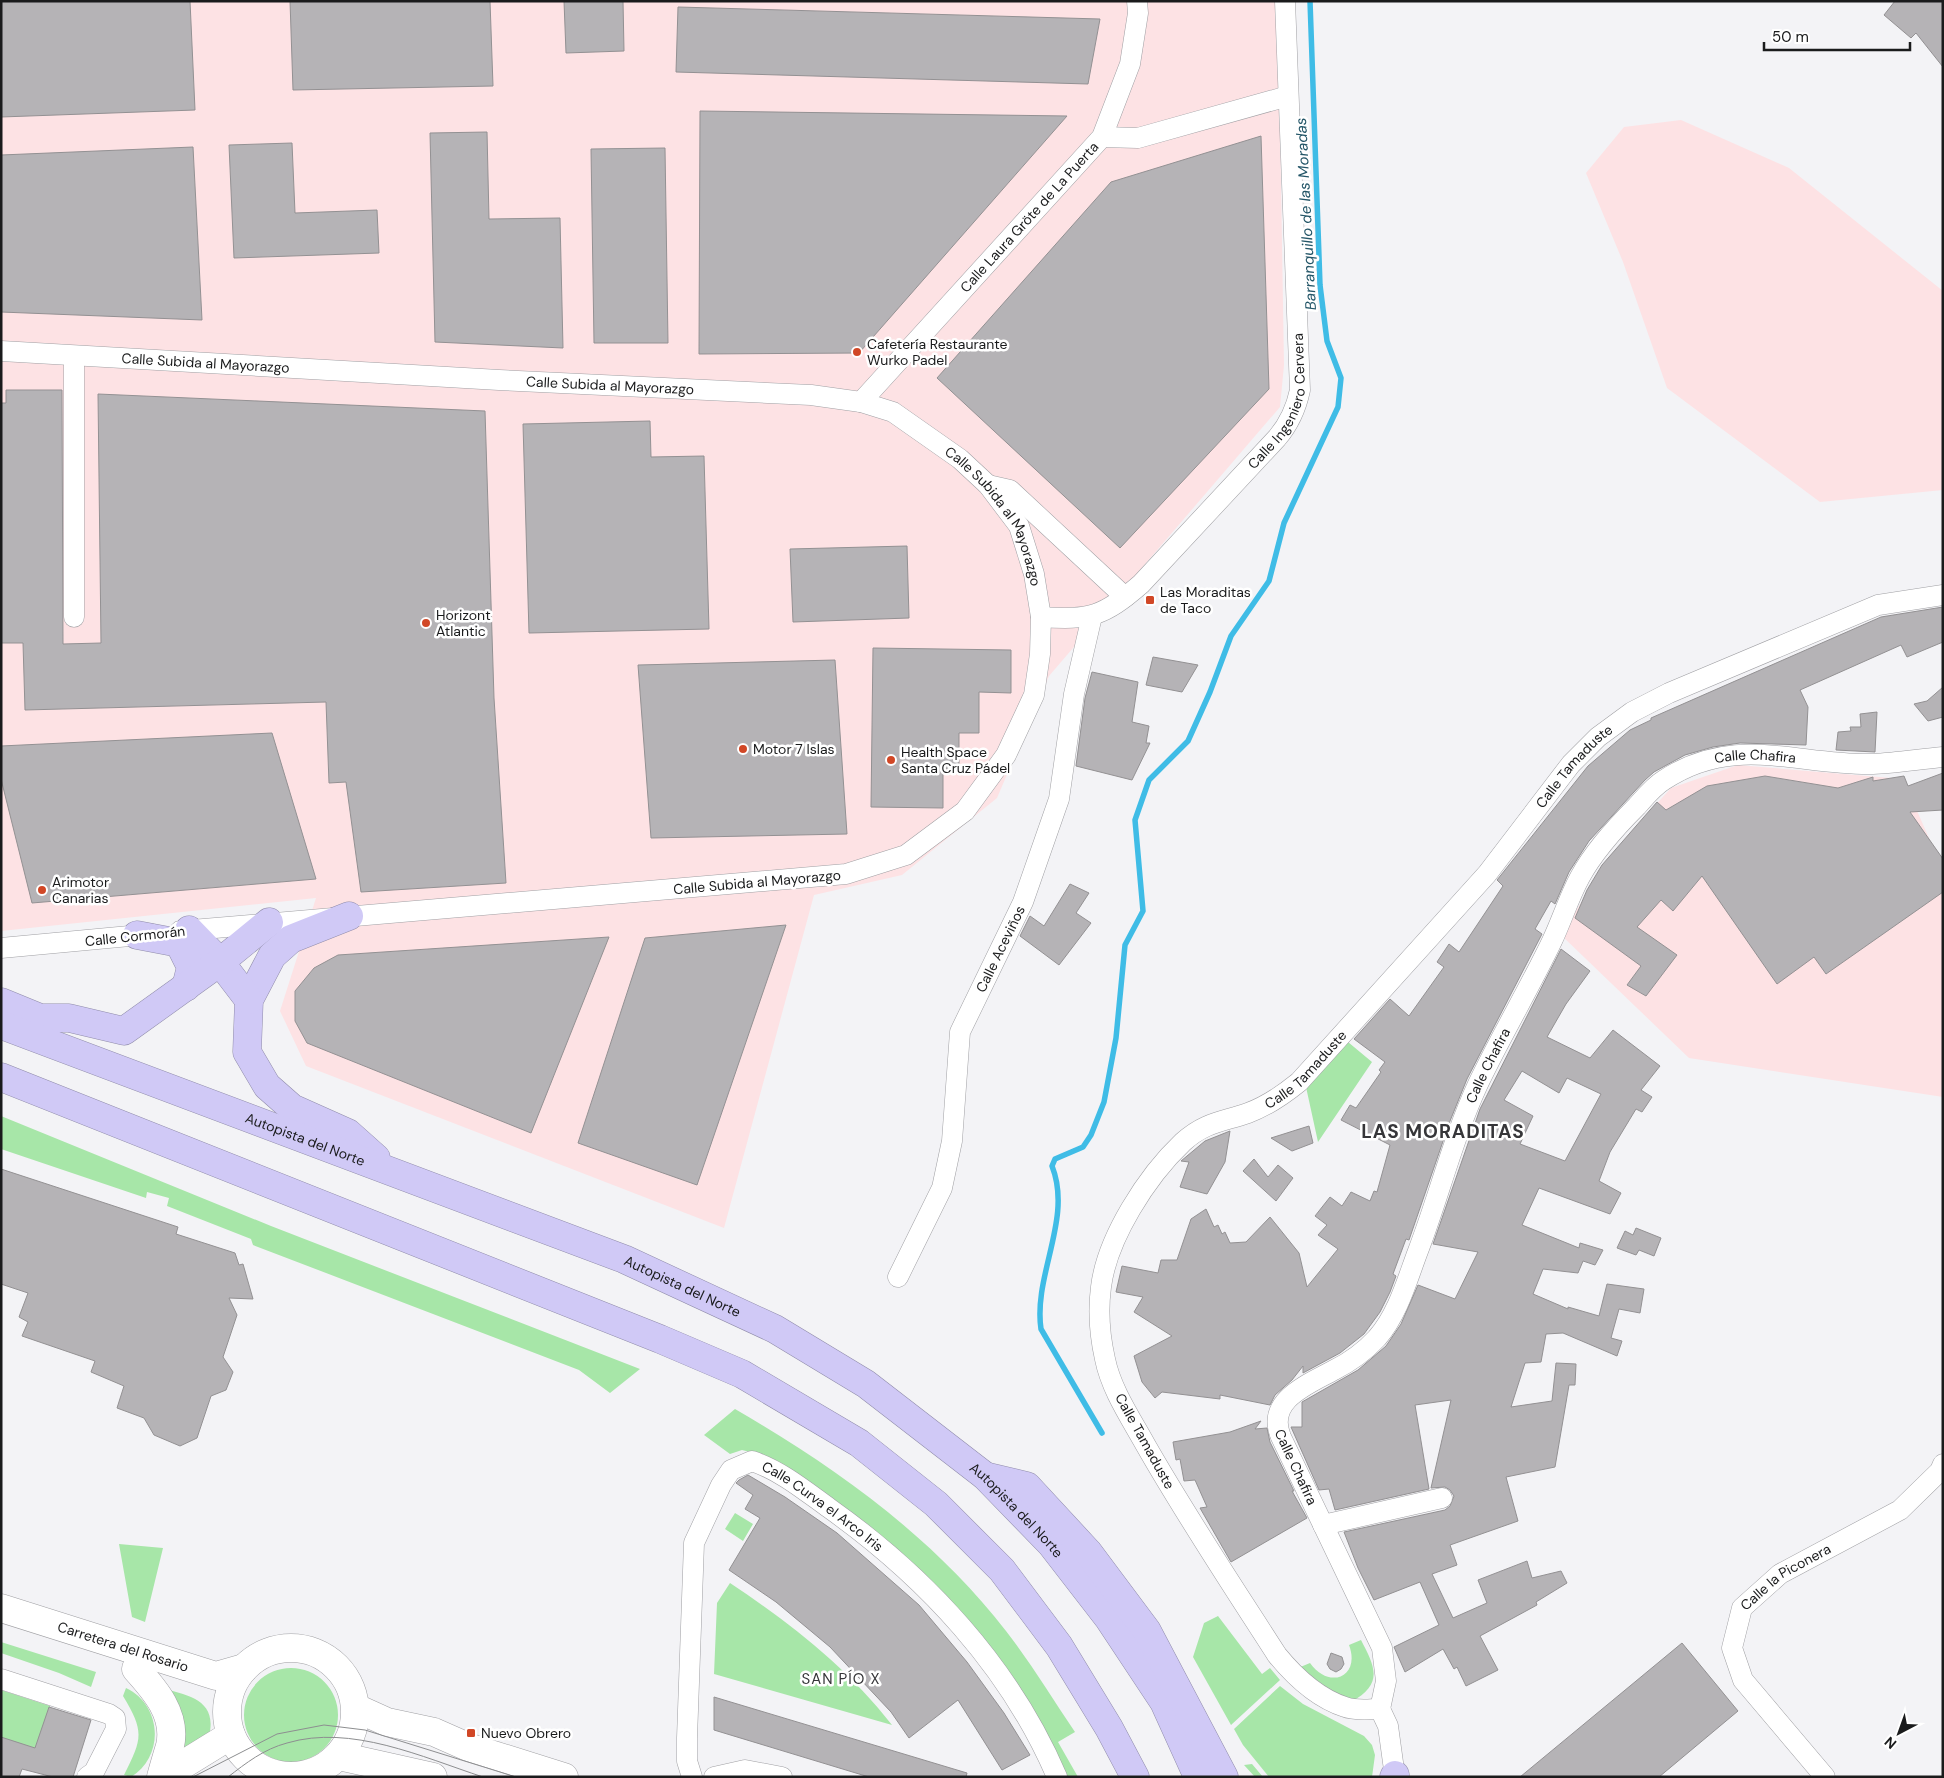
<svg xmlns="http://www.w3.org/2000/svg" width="1944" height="1778" font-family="'DM Sans',sans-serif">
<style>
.industrial{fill:#fde2e4}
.green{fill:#a7e6a8}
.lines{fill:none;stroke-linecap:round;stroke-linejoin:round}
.stream{stroke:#3fbce6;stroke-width:5.5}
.building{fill:#b5b3b6;stroke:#939193;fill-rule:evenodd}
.minor-casing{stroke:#a0a0a4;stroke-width:21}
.secondary-casing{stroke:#a0a0a4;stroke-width:29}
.motorway-casing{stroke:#908caa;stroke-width:29}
.minor{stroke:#fff;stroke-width:20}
.secondary{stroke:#fff;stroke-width:28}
.motorway{stroke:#d0c9f6;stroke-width:28}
.tram{stroke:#8d8e90;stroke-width:1}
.poi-dot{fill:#d14726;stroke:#fff;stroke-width:2}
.labels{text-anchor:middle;stroke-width:5;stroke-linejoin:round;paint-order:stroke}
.street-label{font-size:14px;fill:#1a1b1c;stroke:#fff}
.poi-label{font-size:14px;fill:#1a1b1c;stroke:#fff;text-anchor:start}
.water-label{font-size:15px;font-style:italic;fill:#245668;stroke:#fff}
.neighbourhood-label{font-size:15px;letter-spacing:1px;fill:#363639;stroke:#fff}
.district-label{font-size:19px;font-weight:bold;letter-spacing:1px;fill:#363639;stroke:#fff}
</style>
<rect width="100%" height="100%" fill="#f3f3f6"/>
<path class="industrial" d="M 1,1 L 1278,1 L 1284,365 L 1280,407 L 1049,676 L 997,798 L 902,875 L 814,895 L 724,1228 L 306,1066 L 280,1011 L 316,898 L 1,931 Z
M 1681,120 L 1789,168 L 1943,291 L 1943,490 L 1820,502 L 1667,388 L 1623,262 L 1586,173 L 1624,127 Z
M 1738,765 L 1903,779 L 1936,854 L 1943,858 L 1943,1097 L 1689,1058 L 1560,934 L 1623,841 L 1671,788 Z"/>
<path class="green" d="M 1348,1042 L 1372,1062 L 1318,1142 L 1306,1087 Z
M 1,1116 L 271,1226 L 640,1369 L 610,1393 L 579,1370 L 253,1245 L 251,1239 L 167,1206 L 169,1198 L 147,1192 L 146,1198 L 1,1149 Z
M 735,1409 C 837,1468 933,1537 1006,1631 C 1031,1663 1052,1698 1075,1732 L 1058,1742 L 1078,1777 L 1067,1777 L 1052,1743 L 1000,1664 L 766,1456 L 742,1450 L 730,1454 L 704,1435 Z
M 735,1513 L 753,1524 L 743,1541 L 725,1529 Z
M 119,1544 L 163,1548 L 145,1622 L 132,1617 Z
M 730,1583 C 790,1623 847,1667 892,1725 L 714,1674 L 717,1603 Z
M 1218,1616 L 1262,1674 L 1270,1668 L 1280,1680 L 1231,1725 L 1193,1657 L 1204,1623 Z
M 1361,1640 C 1375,1667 1384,1684 1351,1702 L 1344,1701 L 1298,1668 L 1310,1663 C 1329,1690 1361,1677 1349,1645 Z
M 1,1642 L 96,1672 L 91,1687 L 59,1673 L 1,1653 Z
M244 1715a47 47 0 1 1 94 0a47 47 0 1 1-94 0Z
M 1280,1686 L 1303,1704 L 1364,1736 L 1372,1745 L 1375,1755 L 1372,1777 L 1269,1777 L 1243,1745 L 1234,1729 Z
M 126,1688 C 162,1705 165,1756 131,1777 L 124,1775 C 142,1739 145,1732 123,1696 Z
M 161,1688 C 188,1695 218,1700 209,1736 L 174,1760 Z
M 1,1690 L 50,1706 L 50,1729 L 44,1750 L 1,1777 Z
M 1252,1764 L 1263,1777 L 1255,1777 L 1244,1765 Z"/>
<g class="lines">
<path class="stream" d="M 1102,1433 L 1041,1329 C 1033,1275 1073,1219 1052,1166 L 1055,1159 L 1083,1147 L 1091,1135 L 1104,1102 L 1116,1038 L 1125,945 L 1143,911 L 1135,820 L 1149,780 L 1188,741 L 1210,692 L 1231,636 L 1269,581 L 1284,523 L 1338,407 L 1341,378 L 1327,341 L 1320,285 L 1310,1"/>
</g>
<path class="building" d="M 1,1 L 190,1 L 195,110 L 1,117 Z
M 290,1 L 490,1 L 493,86 L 293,90 Z
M 564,1 L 623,1 L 624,51 L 566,53 Z
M 1895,1 L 1943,1 L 1943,67 L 1916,33 L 1911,38 L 1884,15 Z
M 678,7 L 1100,19 L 1088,84 L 676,72 Z
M 700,111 L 1067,116 L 859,353 L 699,354 Z
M 487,132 L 489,219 L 560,218 L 563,348 L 435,342 L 430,133 Z
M 1261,136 L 1269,389 L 1120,548 L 937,378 L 1111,182 Z
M 292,143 L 295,213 L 377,210 L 379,253 L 234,258 L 229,145 Z
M 193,147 L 202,320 L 1,312 L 1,155 Z
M 665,148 L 668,343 L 594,343 L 591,149 Z
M 6,390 L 62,390 L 63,644 L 101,643 L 98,394 L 485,411 L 494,698 L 506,883 L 361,892 L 346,782 L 329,783 L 326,702 L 25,710 L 23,643 L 1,643 L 1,403 L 6,403 Z
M 650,421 L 651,457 L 704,456 L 709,629 L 529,633 L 523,424 Z
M 907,546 L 909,618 L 793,622 L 790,549 Z
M 1943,607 L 1943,642 L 1907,657 L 1901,645 L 1800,690 L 1808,707 L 1806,745 L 1740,743 L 1713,747 L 1685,755 L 1654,772 L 1645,780 L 1589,841 L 1569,872 L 1555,904 L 1551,901 L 1535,929 L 1542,934 L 1467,1079 L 1450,1121 L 1409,1240 L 1406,1239 L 1393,1274 L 1396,1276 L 1390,1292 L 1380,1312 L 1364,1334 L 1340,1353 L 1303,1373 L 1303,1366 L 1292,1380 L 1275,1395 L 1270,1405 L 1220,1395 L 1220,1399 L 1162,1392 L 1155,1398 L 1142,1382 L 1134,1356 L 1172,1336 L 1134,1312 L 1143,1297 L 1116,1292 L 1122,1266 L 1158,1273 L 1161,1260 L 1177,1260 L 1191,1219 L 1206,1209 L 1214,1227 L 1218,1225 L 1222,1234 L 1225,1232 L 1230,1243 L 1246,1242 L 1270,1217 L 1299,1253 L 1307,1287 L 1338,1249 L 1318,1235 L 1327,1225 L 1315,1216 L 1330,1197 L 1342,1206 L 1351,1192 L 1370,1201 L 1374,1191 L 1377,1192 L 1390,1145 L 1341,1120 L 1350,1105 L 1356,1108 L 1381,1072 L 1379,1070 L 1385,1062 L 1354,1039 L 1390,999 L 1409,1016 L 1444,967 L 1437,962 L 1449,944 L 1459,952 L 1503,886 L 1497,880 L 1588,766 L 1630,730 L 1651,720 L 1651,718 L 1881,617 Z
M 873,648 L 1011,650 L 1011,693 L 979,692 L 979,733 L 959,733 L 959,769 L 943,769 L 943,808 L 871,807 Z
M 1153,657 L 1198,665 L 1182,692 L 1146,685 Z
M 835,660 L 847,834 L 651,838 L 638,665 Z
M 1092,672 L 1138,682 L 1132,722 L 1149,726 L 1146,743 L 1150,743 L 1132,780 L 1076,766 L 1085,698 Z
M 1943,687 L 1943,717 L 1928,721 L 1914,704 L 1927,701 Z
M 1877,712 L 1875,752 L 1836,750 L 1838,732 L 1851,731 L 1850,727 L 1861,727 L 1860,714 Z
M 272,733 L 316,879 L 32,903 L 1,779 L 1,746 Z
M 1943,773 L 1943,810 L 1910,812 L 1943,859 L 1943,892 L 1826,974 L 1814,957 L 1777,984 L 1702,876 L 1673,911 L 1661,900 L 1637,927 L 1677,955 L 1646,996 L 1627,985 L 1641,966 L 1575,918 L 1587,890 L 1602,865 L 1657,802 L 1666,810 L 1707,786 L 1765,776 L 1838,788 L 1873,777 L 1873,781 L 1904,776 L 1908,786 Z
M 1070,884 L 1089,893 L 1076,913 L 1091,923 L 1059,965 L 1020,936 L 1030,916 L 1044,926 Z
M 786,925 L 697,1185 L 578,1143 L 645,938 Z
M 609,937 L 531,1133 L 307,1043 L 295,1021 L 295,991 L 314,968 L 338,955 Z
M 1561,949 L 1590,971 L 1566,1004 L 1547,1037 L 1590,1058 L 1613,1030 L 1660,1066 L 1641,1090 L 1652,1097 L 1642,1112 L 1636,1109 L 1610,1152 L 1599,1181 L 1621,1193 L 1610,1214 L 1539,1188 L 1522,1225 L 1579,1248 L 1580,1243 L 1603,1250 L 1595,1265 L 1583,1261 L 1578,1273 L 1543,1269 L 1533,1294 L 1568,1309 L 1568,1307 L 1599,1316 L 1607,1284 L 1644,1289 L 1640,1313 L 1619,1309 L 1611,1338 L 1622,1341 L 1617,1356 L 1563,1333 L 1546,1334 L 1541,1362 L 1525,1363 L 1511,1407 L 1552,1401 L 1556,1363 L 1576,1364 L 1575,1385 L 1569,1385 L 1555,1467 L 1506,1477 L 1518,1521 L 1450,1545 L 1457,1565 L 1432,1574 L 1453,1618 L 1487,1603 L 1478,1580 L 1527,1561 L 1532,1578 L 1561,1571 L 1567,1583 L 1536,1602 L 1537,1605 L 1480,1636 L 1498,1670 L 1466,1686 L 1457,1667 L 1454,1669 L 1443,1649 L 1405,1672 L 1394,1647 L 1439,1625 L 1420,1582 L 1374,1600 L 1358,1568 L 1344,1532 L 1445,1510 L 1450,1506 L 1454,1496 L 1450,1490 L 1445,1487 L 1431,1488 L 1451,1400 L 1415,1405 L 1429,1489 L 1335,1510 L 1329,1489 L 1319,1490 L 1291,1427 L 1302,1427 L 1302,1402 L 1358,1370 L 1386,1346 L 1401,1324 L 1418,1285 L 1455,1299 L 1478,1252 L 1433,1244 L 1480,1109 ZM 1522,1071 L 1559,1093 L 1567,1078 L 1601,1094 L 1565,1161 L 1520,1144 L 1533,1116 L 1504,1100 Z
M 1309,1126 L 1313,1143 L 1292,1151 L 1271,1138 Z
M 1230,1131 L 1225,1162 L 1207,1194 L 1180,1187 L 1189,1162 L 1181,1161 L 1205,1141 Z
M 1254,1159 L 1268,1177 L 1278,1165 L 1293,1178 L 1276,1201 L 1243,1171 Z
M 1,1169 L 178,1227 L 176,1234 L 235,1253 L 239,1265 L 243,1264 L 253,1299 L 229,1298 L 237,1315 L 223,1357 L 233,1372 L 226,1390 L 211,1396 L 197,1438 L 180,1446 L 154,1435 L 144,1418 L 117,1408 L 124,1386 L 91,1372 L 95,1361 L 22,1336 L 28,1322 L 19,1317 L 28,1293 L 1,1284 Z
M 1636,1228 L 1661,1238 L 1654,1256 L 1639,1250 L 1636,1255 L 1617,1248 L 1625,1231 L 1633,1235 Z
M 1261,1421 L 1255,1429 L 1267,1428 L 1270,1442 L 1294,1491 L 1292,1491 L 1307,1518 L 1231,1562 L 1200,1508 L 1207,1507 L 1195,1480 L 1184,1481 L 1180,1459 L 1176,1460 L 1173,1442 L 1230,1432 Z
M 748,1475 L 785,1497 L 837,1533 L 919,1605 L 967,1662 L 1004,1713 L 1030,1755 L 1002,1770 L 958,1700 L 909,1738 L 891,1712 L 830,1647 L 776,1602 L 729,1570 L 760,1518 L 745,1509 L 753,1495 L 736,1483 L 739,1480 Z
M 1682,1643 L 1738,1711 L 1659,1777 L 1520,1777 Z
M 1331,1653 L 1342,1657 L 1344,1664 L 1341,1669 L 1336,1672 L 1330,1669 L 1327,1664 Z
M 714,1697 L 967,1773 L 966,1777 L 869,1777 L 714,1730 Z
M 49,1707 L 91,1720 L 73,1777 L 53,1777 L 22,1769 L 19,1777 L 1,1777 L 1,1737 L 35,1748 Z"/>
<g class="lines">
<defs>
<g id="minor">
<path d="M 1102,137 L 1138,138 L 1288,96"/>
<path id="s1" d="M 1,351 L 499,380 L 811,395 L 861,402 L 893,412 L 960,459 L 988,485 L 1019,526 L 1034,574 L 1041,617 L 1040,654 L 1034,695 L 1006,755 L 965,811 L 906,855 L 846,874 L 180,931"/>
<path d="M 74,356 L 74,617"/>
<path id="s2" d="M 861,402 L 1102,137 L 1130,64 L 1138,13 L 1137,1"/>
<path d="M 988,485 L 1010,490 L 1125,597"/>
<path id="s3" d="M 1041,617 C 1090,620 1103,617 1141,584 L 1277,438 C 1289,424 1296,409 1300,390 L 1285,1"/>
<path d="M 1,948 L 151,934"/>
<path id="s4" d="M 898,1277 L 942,1188 L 952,1141 L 960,1032 L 1023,902 L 1059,799 L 1074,694 L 1092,616"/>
<path d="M 1323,1525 L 1442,1498"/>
<path d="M 1,1679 L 109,1714 L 115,1718 L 116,1729 L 94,1772 L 87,1777"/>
<path id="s5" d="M 1380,1709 C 1369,1709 1355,1711 1345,1707 C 1317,1698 1295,1677 1277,1655 C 1232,1585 1186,1516 1145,1444 C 1130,1417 1111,1389 1105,1359 C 1100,1337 1098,1310 1101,1287 C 1107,1238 1147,1176 1183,1142 C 1205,1122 1222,1122 1248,1113 C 1267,1106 1283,1095 1299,1082 L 1487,874 L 1571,764 L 1598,737 L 1632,712 L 1669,693 L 1878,605 L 1943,595"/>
<path id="s6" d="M 1380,1709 L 1386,1681 L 1382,1648 L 1281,1437 C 1265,1400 1309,1384 1334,1370 C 1350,1362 1365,1351 1377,1338 C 1398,1314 1407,1280 1418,1251 C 1439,1196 1453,1138 1478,1084 C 1501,1036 1529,989 1552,941 C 1562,920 1569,897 1580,877 C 1594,851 1616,827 1637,806 C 1645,797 1654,786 1664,780 C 1735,733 1798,766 1873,764 C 1896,763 1920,759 1943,757"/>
<path d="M 1380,1709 L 1388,1726 L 1395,1777"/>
<path id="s7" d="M 692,1777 L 687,1761 L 687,1738 L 694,1543 L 721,1485 L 731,1470 L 752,1461 C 781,1471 804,1490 829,1508 C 926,1577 1010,1667 1057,1777"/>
<path d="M 714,1777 L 745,1770 L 782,1777"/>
<path id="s8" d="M 1825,1777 L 1743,1680 L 1732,1648 L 1742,1608 L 1780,1574 L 1900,1510 L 1940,1471 L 1943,1464"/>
</g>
<g id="secondary">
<path id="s9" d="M 1,1608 L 216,1676 L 244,1668"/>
<circle cx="291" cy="1712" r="64"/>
<path d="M 136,1669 C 155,1690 177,1715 170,1746 C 167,1756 164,1766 161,1777"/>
<path d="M 356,1708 L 387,1722 L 434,1732 L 468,1747 L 564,1777"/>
<path d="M 339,1756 L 433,1777"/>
<path d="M 163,1777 L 231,1735"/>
</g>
<g id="motorway">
<path d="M 349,916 L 291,939 L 272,956 L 249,1000 L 247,1052 L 267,1086 L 292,1108 L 348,1133 L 376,1158"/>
<path d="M 189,930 L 220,962 L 249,1000"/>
<path d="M 137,935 L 179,943 L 191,967 L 186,987"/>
<path d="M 1,1002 L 40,1018 L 69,1018 L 124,1031 L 220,962 L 269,922"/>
<path id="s10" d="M 1,1025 L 624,1259 L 775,1329 L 866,1384 L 985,1476 L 1051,1544 L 1109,1619 L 1164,1702 L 1198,1777"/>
<path d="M 1,1077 L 660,1339 L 742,1374 L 859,1443 L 936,1504 L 1002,1570 L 1059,1646 L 1109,1728 L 1135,1777"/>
<path d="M 985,1476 L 1027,1486 L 1088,1552 L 1147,1631 L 1224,1777"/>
<path d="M 1394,1777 L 1395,1775"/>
</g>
</defs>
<use href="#minor" class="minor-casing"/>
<use href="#secondary" class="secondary-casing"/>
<use href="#motorway" class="motorway-casing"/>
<use href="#minor" class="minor"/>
<use href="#secondary" class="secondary"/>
<use href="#motorway" class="motorway"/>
<path class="tram" d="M 193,1777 L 277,1734 L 324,1725 L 365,1730 L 516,1777
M 228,1777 C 246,1763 264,1749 287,1743 C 351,1724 422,1757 483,1777"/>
</g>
<g class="poi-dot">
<circle cx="857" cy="352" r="5"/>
<rect x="1145" y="595" width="10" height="10" rx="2.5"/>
<circle cx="426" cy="623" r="5"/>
<circle cx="743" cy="749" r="5"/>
<circle cx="891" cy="760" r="5"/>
<circle cx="42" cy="890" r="5"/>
<rect x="466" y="1728" width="10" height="10" rx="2.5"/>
</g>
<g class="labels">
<g class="street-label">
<text dy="5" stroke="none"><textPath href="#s2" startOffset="250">Calle Laura Gröte de La Puerta</textPath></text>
<text dy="5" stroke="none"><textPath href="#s1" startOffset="205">Calle Subida al Mayorazgo</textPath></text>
<text dy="5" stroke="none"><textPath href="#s1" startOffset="610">Calle Subida al Mayorazgo</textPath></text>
<text dy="5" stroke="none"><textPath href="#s3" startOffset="345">Calle Ingeniero Cervera</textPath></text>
<text dy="5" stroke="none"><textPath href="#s1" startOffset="1045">Calle Subida al Mayorazgo</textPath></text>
<text dy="5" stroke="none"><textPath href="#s6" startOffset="1176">Calle Chafira</textPath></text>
<text dy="5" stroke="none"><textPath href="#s5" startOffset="1258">Calle Tamaduste</textPath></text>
<text transform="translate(757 882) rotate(-5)" y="5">Calle Subida al Mayorazgo</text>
<text transform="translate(135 936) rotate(-6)" y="5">Calle Cormorán</text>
<text dy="5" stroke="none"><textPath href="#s4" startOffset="349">Calle Aceviños</textPath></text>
<text dy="5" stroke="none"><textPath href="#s6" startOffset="741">Calle Chafira</textPath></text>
<text dy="5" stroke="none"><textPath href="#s5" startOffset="852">Calle Tamaduste</textPath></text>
<text dy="5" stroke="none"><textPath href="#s10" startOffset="325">Autopista del Norte</textPath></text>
<text dy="5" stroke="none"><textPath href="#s10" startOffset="730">Autopista del Norte</textPath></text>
<text transform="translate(1145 1441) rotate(61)" y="5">Calle Tamaduste</text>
<text transform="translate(1296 1467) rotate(65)" y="5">Calle Chafira</text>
<text dy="5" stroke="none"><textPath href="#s7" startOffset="424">Calle Curva el Arco Iris</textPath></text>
<text dy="5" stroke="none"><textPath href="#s10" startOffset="1135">Autopista del Norte</textPath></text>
<text dy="5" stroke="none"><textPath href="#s8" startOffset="256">Calle la Piconera</textPath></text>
<text dy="5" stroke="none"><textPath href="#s9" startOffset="128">Carretera del Rosario</textPath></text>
</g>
<g class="poi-label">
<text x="867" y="349">Cafetería Restaurante<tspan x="867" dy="16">Wurko Padel</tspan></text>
<text x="1160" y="597">Las Moraditas<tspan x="1160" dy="16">de Taco</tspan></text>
<text x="436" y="620">Horizont<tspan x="436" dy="16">Atlantic</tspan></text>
<text x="753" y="754">Motor 7 Islas</text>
<text x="901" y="757">Health Space<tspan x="901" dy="16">Santa Cruz Pádel</tspan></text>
<text x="52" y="887">Arimotor<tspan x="52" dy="16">Canarias</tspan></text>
<text x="481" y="1738">Nuevo Obrero</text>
</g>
<g class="water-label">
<text transform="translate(1306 214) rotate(-93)" y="5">Barranquillo de las Moradas</text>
</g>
<g class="neighbourhood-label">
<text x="841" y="1684">SAN PÍO X</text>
</g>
<g class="district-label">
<text x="1443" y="1138">LAS MORADITAS</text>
</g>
</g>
<rect width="1944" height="1778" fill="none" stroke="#1a1b1c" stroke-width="5"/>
<g transform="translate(1899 1733) rotate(221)" stroke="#ffffff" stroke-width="4" paint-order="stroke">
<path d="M0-4L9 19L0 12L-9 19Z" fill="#1a1b1c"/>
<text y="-8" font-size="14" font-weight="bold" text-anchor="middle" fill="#1a1b1c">N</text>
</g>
<path d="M1764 42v8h146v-8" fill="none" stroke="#1a1b1c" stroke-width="2.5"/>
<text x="1772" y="42" font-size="15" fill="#1a1b1c" stroke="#ffffff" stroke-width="4" paint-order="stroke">50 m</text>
</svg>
